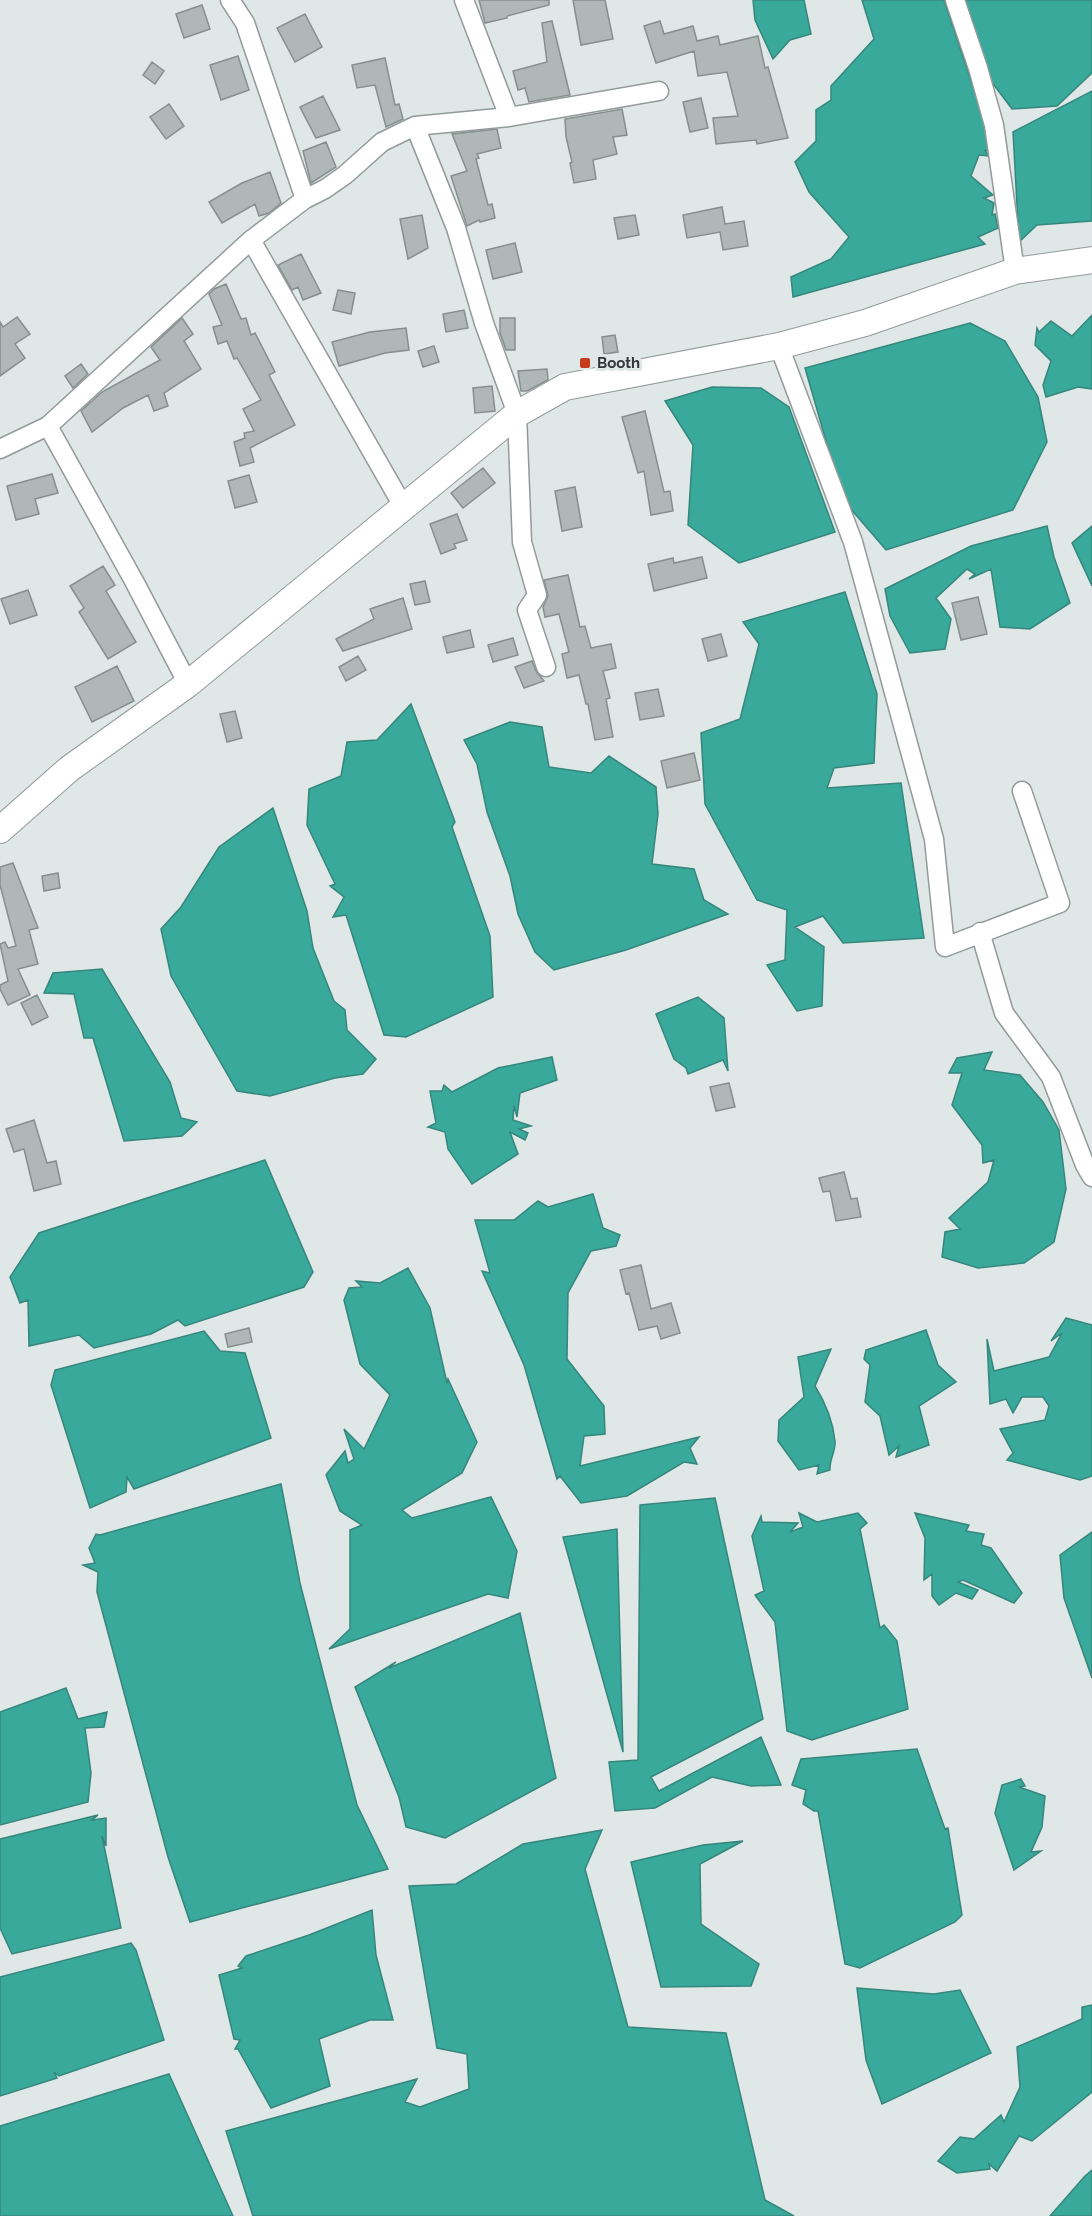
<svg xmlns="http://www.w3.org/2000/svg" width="1092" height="2216" font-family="Raleway,sans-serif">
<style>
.water{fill:#38a99b;stroke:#36867d;stroke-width:1.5}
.building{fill:#afb8b7;stroke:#868f8d;stroke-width:1.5}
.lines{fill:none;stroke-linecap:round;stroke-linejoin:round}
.minor-casing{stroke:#929b99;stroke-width:21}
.secondary-casing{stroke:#929b99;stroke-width:28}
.minor{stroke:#fff;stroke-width:18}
.secondary{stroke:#fff;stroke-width:26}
.poi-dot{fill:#c73c1d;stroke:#dfe8e6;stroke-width:2}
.labels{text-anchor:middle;stroke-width:6;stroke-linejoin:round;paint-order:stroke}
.poi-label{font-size:15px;font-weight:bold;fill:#333636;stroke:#dfe8e6;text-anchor:start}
</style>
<rect width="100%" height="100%" fill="#dfe8e6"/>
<path class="water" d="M 753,0 L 804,0 L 811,34 L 790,40 L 773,59 L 755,20 Z
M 862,0 L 944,0 L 994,149 L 985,151 L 990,156 L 979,155 L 971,176 L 993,195 L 984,198 L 994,203 L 992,215 L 995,214 L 998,228 L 978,237 L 985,244 L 793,297 L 791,277 L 831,259 L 849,237 L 809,192 L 795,162 L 816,141 L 816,110 L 831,100 L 831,86 L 874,39 Z
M 963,0 L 1092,0 L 1092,73 L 1057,106 L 1012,109 L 987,76 Z
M 1092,91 L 1092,221 L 1037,225 L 1019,242 L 1013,132 Z
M 1092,315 L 1092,389 L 1078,387 L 1046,397 L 1043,385 L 1051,361 L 1035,345 L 1037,328 L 1039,332 L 1051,321 L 1072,336 Z
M 970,323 L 1005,341 L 1038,397 L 1047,442 L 1013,510 L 886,550 L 843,500 L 805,368 Z
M 712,387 L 761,388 L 789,407 L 835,532 L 739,563 L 688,525 L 693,445 L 665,401 Z
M 1047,526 L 1054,557 L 1070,603 L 1030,629 L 1000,627 L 991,569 L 969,579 L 975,574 L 967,569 L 936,598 L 951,619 L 945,649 L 910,653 L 890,616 L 885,589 L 971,546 Z
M 1092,526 L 1092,586 L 1072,543 Z
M 845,592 L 877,694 L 874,763 L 834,768 L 827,788 L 901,783 L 924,938 L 843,943 L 823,916 L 795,927 L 824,947 L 822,1006 L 797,1011 L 767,965 L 785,960 L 787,910 L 757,900 L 705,804 L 701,733 L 740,719 L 759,644 L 743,622 Z
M 411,704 L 455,822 L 452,827 L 490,936 L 493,997 L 406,1037 L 384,1035 L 346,915 L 333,917 L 344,897 L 330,886 L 335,884 L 307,825 L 309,789 L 341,776 L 347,742 L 377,740 Z
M 510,722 L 542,727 L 549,767 L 591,773 L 609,756 L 656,787 L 658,814 L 652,864 L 694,869 L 704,900 L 728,914 L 626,950 L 554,970 L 535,952 L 518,914 L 510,876 L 487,812 L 477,764 L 464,740 Z
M 273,808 L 307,911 L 313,948 L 334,1001 L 345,1010 L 347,1030 L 376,1059 L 363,1074 L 335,1078 L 270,1096 L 237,1091 L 171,976 L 161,929 L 181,907 L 219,847 Z
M 102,969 L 170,1082 L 181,1118 L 197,1122 L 182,1136 L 124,1141 L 93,1038 L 84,1038 L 74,994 L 44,993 L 53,973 Z
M 698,997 L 724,1018 L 728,1071 L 723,1060 L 688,1074 L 686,1068 L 674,1059 L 656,1014 Z
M 992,1052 L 984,1070 L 1020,1075 L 1043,1102 L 1059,1130 L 1066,1189 L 1054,1242 L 1024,1263 L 978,1268 L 942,1257 L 945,1232 L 960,1229 L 949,1218 L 988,1182 L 994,1160 L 983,1163 L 982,1145 L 952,1105 L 962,1073 L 949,1073 L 957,1058 Z
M 552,1057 L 557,1080 L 520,1093 L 517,1117 L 514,1106 L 513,1120 L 531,1126 L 519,1129 L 528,1133 L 525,1140 L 510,1132 L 518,1154 L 472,1184 L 448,1149 L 445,1132 L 428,1127 L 436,1123 L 430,1091 L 442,1091 L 444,1085 L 452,1092 L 498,1068 Z
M 265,1160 L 313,1272 L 304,1287 L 185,1326 L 178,1320 L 151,1334 L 94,1348 L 79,1335 L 29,1346 L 28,1300 L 20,1303 L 10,1277 L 39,1233 Z
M 593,1194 L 603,1228 L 620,1235 L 616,1246 L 591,1251 L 568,1293 L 567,1359 L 604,1406 L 605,1434 L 584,1436 L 580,1466 L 699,1437 L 690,1448 L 697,1464 L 684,1462 L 627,1496 L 581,1503 L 560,1476 L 557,1479 L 524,1365 L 482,1271 L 490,1273 L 475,1220 L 514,1220 L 538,1201 L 548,1207 Z
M 408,1268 L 430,1308 L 447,1383 L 448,1379 L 477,1442 L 462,1473 L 402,1510 L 412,1518 L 491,1497 L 517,1551 L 508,1598 L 488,1594 L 329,1649 L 350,1629 L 350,1530 L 362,1525 L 340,1511 L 326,1475 L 345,1451 L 348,1463 L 354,1459 L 344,1429 L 364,1449 L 390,1395 L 360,1364 L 344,1300 L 349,1288 L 362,1287 L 356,1281 L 380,1283 Z
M 1066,1318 L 1092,1325 L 1092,1476 L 1080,1480 L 1007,1460 L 1013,1453 L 1000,1429 L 1045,1420 L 1049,1406 L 1043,1397 L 1022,1397 L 1013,1413 L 1006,1399 L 990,1404 L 987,1339 L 994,1371 L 1049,1357 L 1062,1333 L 1051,1341 Z
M 926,1330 L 938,1365 L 956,1382 L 919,1406 L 929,1445 L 896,1457 L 899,1446 L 889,1455 L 880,1416 L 865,1402 L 870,1365 L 864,1359 L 866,1350 Z
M 204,1331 L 220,1351 L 245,1353 L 271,1438 L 134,1489 L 127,1477 L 126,1492 L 90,1508 L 51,1385 L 55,1370 Z
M 831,1349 L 815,1386 C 825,1402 833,1422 835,1441 C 836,1451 829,1460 830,1470 L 817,1474 L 819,1465 L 799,1470 L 778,1441 L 779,1420 L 804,1397 L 798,1357 Z
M 281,1484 L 300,1583 L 357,1805 L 388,1869 L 190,1922 L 168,1857 L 97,1592 L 98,1572 L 83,1565 L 95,1563 L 89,1548 L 96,1534 L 100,1535 Z
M 715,1498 L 763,1719 L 651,1777 L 659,1791 L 761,1737 L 781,1785 L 751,1786 L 712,1777 L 655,1808 L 615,1811 L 609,1762 L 638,1760 L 640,1505 Z
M 799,1513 L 817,1522 L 858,1513 L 867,1523 L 860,1529 L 880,1628 L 884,1625 L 897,1641 L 908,1709 L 812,1740 L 787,1731 L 775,1622 L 755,1595 L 764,1591 L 752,1536 L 761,1516 L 762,1522 L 798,1523 L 790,1532 L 803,1527 Z
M 915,1513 L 969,1525 L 966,1531 L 984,1534 L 981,1545 L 991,1548 L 1022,1593 L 1014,1603 L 963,1580 L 958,1582 L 978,1590 L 972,1599 L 956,1593 L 939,1605 L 932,1596 L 932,1574 L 924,1580 L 925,1538 Z
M 617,1529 L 623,1752 L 563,1537 Z
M 1092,1532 L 1092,1678 L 1064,1598 L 1060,1555 Z
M 520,1613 L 556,1778 L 445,1838 L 406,1827 L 399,1797 L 355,1687 L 396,1662 L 389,1668 Z
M 66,1688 L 78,1719 L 107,1712 L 104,1727 L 85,1728 L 91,1773 L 88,1802 L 0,1825 L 0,1712 Z
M 917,1749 L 945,1829 L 948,1828 L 962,1915 L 955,1922 L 860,1968 L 845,1964 L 818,1811 L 814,1811 L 803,1804 L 806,1790 L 792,1785 L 801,1759 Z
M 1021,1779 L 1025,1786 L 1019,1787 L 1045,1796 L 1042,1827 L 1031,1852 L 1041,1851 L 1014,1870 L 995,1813 L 1002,1785 Z
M 98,1815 L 92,1820 L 106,1818 L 106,1846 L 102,1836 L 121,1928 L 12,1954 L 0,1928 L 0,1839 Z
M 602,1830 L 585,1869 L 628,2027 L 726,2033 L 765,2200 L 794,2216 L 253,2216 L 226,2131 L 417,2079 L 405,2102 L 420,2107 L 469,2089 L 467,2054 L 437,2048 L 409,1886 L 456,1884 L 523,1844 Z
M 743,1841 L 700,1864 L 701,1924 L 759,1964 L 751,1986 L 661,1987 L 631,1862 L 703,1845 Z
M 372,1910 L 376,1955 L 393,2020 L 370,2020 L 319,2039 L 330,2086 L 271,2108 L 238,2049 L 235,2049 L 240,2040 L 234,2039 L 219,1975 L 242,1968 L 238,1966 L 246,1956 L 309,1935 Z
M 131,1943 L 136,1950 L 164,2040 L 59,2076 L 54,2072 L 57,2078 L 0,2096 L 0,1977 Z
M 857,1988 L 934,1994 L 960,1990 L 991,2053 L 882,2104 L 866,2060 Z
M 1092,2005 L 1092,2092 L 1032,2141 L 1019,2136 L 997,2171 L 989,2164 L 990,2169 L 957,2173 L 938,2161 L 960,2137 L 974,2139 L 1001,2115 L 1004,2122 L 1020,2087 L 1017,2047 L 1082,2019 L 1082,2007 Z
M 169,2074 L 233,2216 L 0,2216 L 0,2126 Z
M 1092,2170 L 1092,2216 L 1050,2216 L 1085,2176 Z"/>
<path class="building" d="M 479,0 L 549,0 L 549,5 L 507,16 L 507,18 L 485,23 Z
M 573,0 L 605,0 L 613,39 L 581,45 Z
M 202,5 L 210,29 L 184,38 L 176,14 Z
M 305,14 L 322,47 L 295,62 L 277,28 Z
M 552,21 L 570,95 L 529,102 L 525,88 L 518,90 L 513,71 L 547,62 L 542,23 Z
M 660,21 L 664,34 L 693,26 L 697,41 L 718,36 L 720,45 L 758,36 L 765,68 L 768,67 L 788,138 L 757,144 L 756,140 L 716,144 L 713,118 L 738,116 L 727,72 L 698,76 L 694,51 L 656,63 L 644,26 Z
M 238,56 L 249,90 L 221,100 L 210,65 Z
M 385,58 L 395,105 L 399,104 L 403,119 L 386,127 L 375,85 L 357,88 L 352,65 Z
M 152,62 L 164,71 L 155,84 L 143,75 Z
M 323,96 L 340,130 L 316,138 L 300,107 Z
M 701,98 L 708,128 L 690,132 L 683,102 Z
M 169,104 L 184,126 L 166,139 L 150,117 Z
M 622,109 L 627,135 L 613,137 L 617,154 L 593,160 L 596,179 L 574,183 L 570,163 L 572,162 L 566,137 L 565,119 Z
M 497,129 L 501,148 L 477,154 L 479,158 L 476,159 L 488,205 L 492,204 L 495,218 L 480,222 L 479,220 L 467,226 L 451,176 L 467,171 L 452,134 Z
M 326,142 L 336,167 L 311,183 L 303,151 Z
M 270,172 L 281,203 L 269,213 L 259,216 L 255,204 L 222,223 L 209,202 L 242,183 Z
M 722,207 L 725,224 L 744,221 L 748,246 L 723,250 L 720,232 L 687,238 L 683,215 Z
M 422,215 L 428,248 L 408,259 L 400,219 Z
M 635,215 L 639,235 L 618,239 L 614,218 Z
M 515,243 L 522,272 L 493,279 L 486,250 Z
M 301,254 L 321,293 L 303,300 L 298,287 L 292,290 L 278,265 Z
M 226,284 L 241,319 L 246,318 L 251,335 L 255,333 L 275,372 L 269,375 L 295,425 L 250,448 L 254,462 L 240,466 L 234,442 L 245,438 L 244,433 L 254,431 L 243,409 L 261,400 L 237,358 L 234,359 L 227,341 L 218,344 L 213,327 L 222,325 L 209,294 L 214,289 Z
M 338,290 L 355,293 L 351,314 L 333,310 Z
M 464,310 L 468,328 L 446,332 L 443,314 Z
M 17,317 L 30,334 L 15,344 L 25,358 L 0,376 L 0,322 L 3,327 Z
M 182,318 L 193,334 L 184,341 L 201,369 L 164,393 L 168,406 L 154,411 L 148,395 L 123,408 L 92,432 L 81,411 L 102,392 L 160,360 L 151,347 Z
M 500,318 L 515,318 L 515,350 L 506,350 L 500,333 Z
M 406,328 L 409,350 L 385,353 L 339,366 L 332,342 L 370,332 Z
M 615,335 L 618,352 L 604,354 L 602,337 Z
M 434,346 L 439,362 L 423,367 L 418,351 Z
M 81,364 L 88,374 L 73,388 L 65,376 Z
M 547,369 L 548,380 L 527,391 L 521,391 L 518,371 Z
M 492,386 L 495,411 L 475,413 L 473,388 Z
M 645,411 L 664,492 L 670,491 L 673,511 L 651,515 L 644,471 L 638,473 L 622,417 Z
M 483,468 L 495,483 L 463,508 L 451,493 Z
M 52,474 L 58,493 L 35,499 L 39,514 L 16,520 L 7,486 Z
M 249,475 L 257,502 L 235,508 L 228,481 Z
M 575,487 L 582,527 L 562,531 L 555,491 Z
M 457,514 L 467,540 L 454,544 L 456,548 L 441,554 L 430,524 Z
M 702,557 L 707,578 L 654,591 L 648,564 L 673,558 L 674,563 Z
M 103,566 L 115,585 L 106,591 L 136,642 L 108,659 L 79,612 L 84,608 L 70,586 Z
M 568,575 L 580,627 L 585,626 L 591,648 L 611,644 L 616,668 L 603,671 L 610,698 L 606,699 L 613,737 L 595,740 L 588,704 L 586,704 L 579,675 L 567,678 L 562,654 L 569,652 L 559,614 L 545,617 L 543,607 L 548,596 L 544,580 Z
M 425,581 L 430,602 L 415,605 L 410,584 Z
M 28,590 L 37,615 L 10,624 L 1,599 Z
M 978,597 L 987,634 L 961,640 L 952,603 Z
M 403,598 L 412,629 L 343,651 L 336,639 L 374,619 L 370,609 Z
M 470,630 L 474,647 L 447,653 L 443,637 Z
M 721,634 L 727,656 L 708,661 L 702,639 Z
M 513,638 L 518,655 L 493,662 L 488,645 Z
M 358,656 L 366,670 L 346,681 L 339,667 Z
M 532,661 L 536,671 L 544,681 L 524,688 L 515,667 Z
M 117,666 L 134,701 L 92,722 L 75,687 Z
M 658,689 L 664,716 L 640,720 L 635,693 Z
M 235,711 L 242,738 L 227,742 L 220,714 Z
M 694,753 L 700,780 L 667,788 L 661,761 Z
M 13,863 L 38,928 L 29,930 L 38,964 L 18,969 L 30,995 L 8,1005 L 0,989 L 0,985 L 8,981 L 0,944 L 5,942 L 8,948 L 16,946 L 0,885 L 0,867 Z
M 58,873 L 60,888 L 44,891 L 42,876 Z
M 37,995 L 48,1017 L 32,1025 L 21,1003 Z
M 729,1083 L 735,1107 L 716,1111 L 710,1087 Z
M 34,1120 L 47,1163 L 56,1161 L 61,1184 L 34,1191 L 24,1149 L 14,1152 L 6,1129 Z
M 844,1172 L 851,1199 L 857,1198 L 861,1217 L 836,1221 L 830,1191 L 823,1192 L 819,1178 Z
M 641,1265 L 651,1309 L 671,1303 L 680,1333 L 661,1339 L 657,1326 L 639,1330 L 629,1293 L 626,1294 L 620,1270 Z
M 249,1328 L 252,1342 L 228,1347 L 225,1334 Z"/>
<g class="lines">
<defs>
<path id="minor" d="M 230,0 L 245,23 L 305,199
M 955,0 L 978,68 L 994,125 L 1015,271
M 509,117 L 659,91
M 415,126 L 456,228 L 484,323 L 517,414 L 522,542 L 537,595 L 527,610 L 546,667
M 251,240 L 403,506
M 779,346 L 853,542 L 934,839 L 945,947 L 1060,903 L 1022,791
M 48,426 L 134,581 L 188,684
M 0,449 L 48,426 L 251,240 L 305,199 L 325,189 L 345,175 L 382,142 L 415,126 L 509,117 L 464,0
M 980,932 L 1004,1013 L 1051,1077 L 1085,1165 L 1092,1177"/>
<path id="secondary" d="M 0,830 L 69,769 L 188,684 L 517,414 L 565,387 L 779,346 L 865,323 L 1015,271 L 1092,260"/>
</defs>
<use href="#minor" class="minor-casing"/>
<use href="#secondary" class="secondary-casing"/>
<use href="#minor" class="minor"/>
<use href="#secondary" class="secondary"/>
</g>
<rect class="poi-dot" x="579" y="357" width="12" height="12" rx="3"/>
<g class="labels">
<g class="poi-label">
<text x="597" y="368">Booth</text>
</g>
</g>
</svg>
